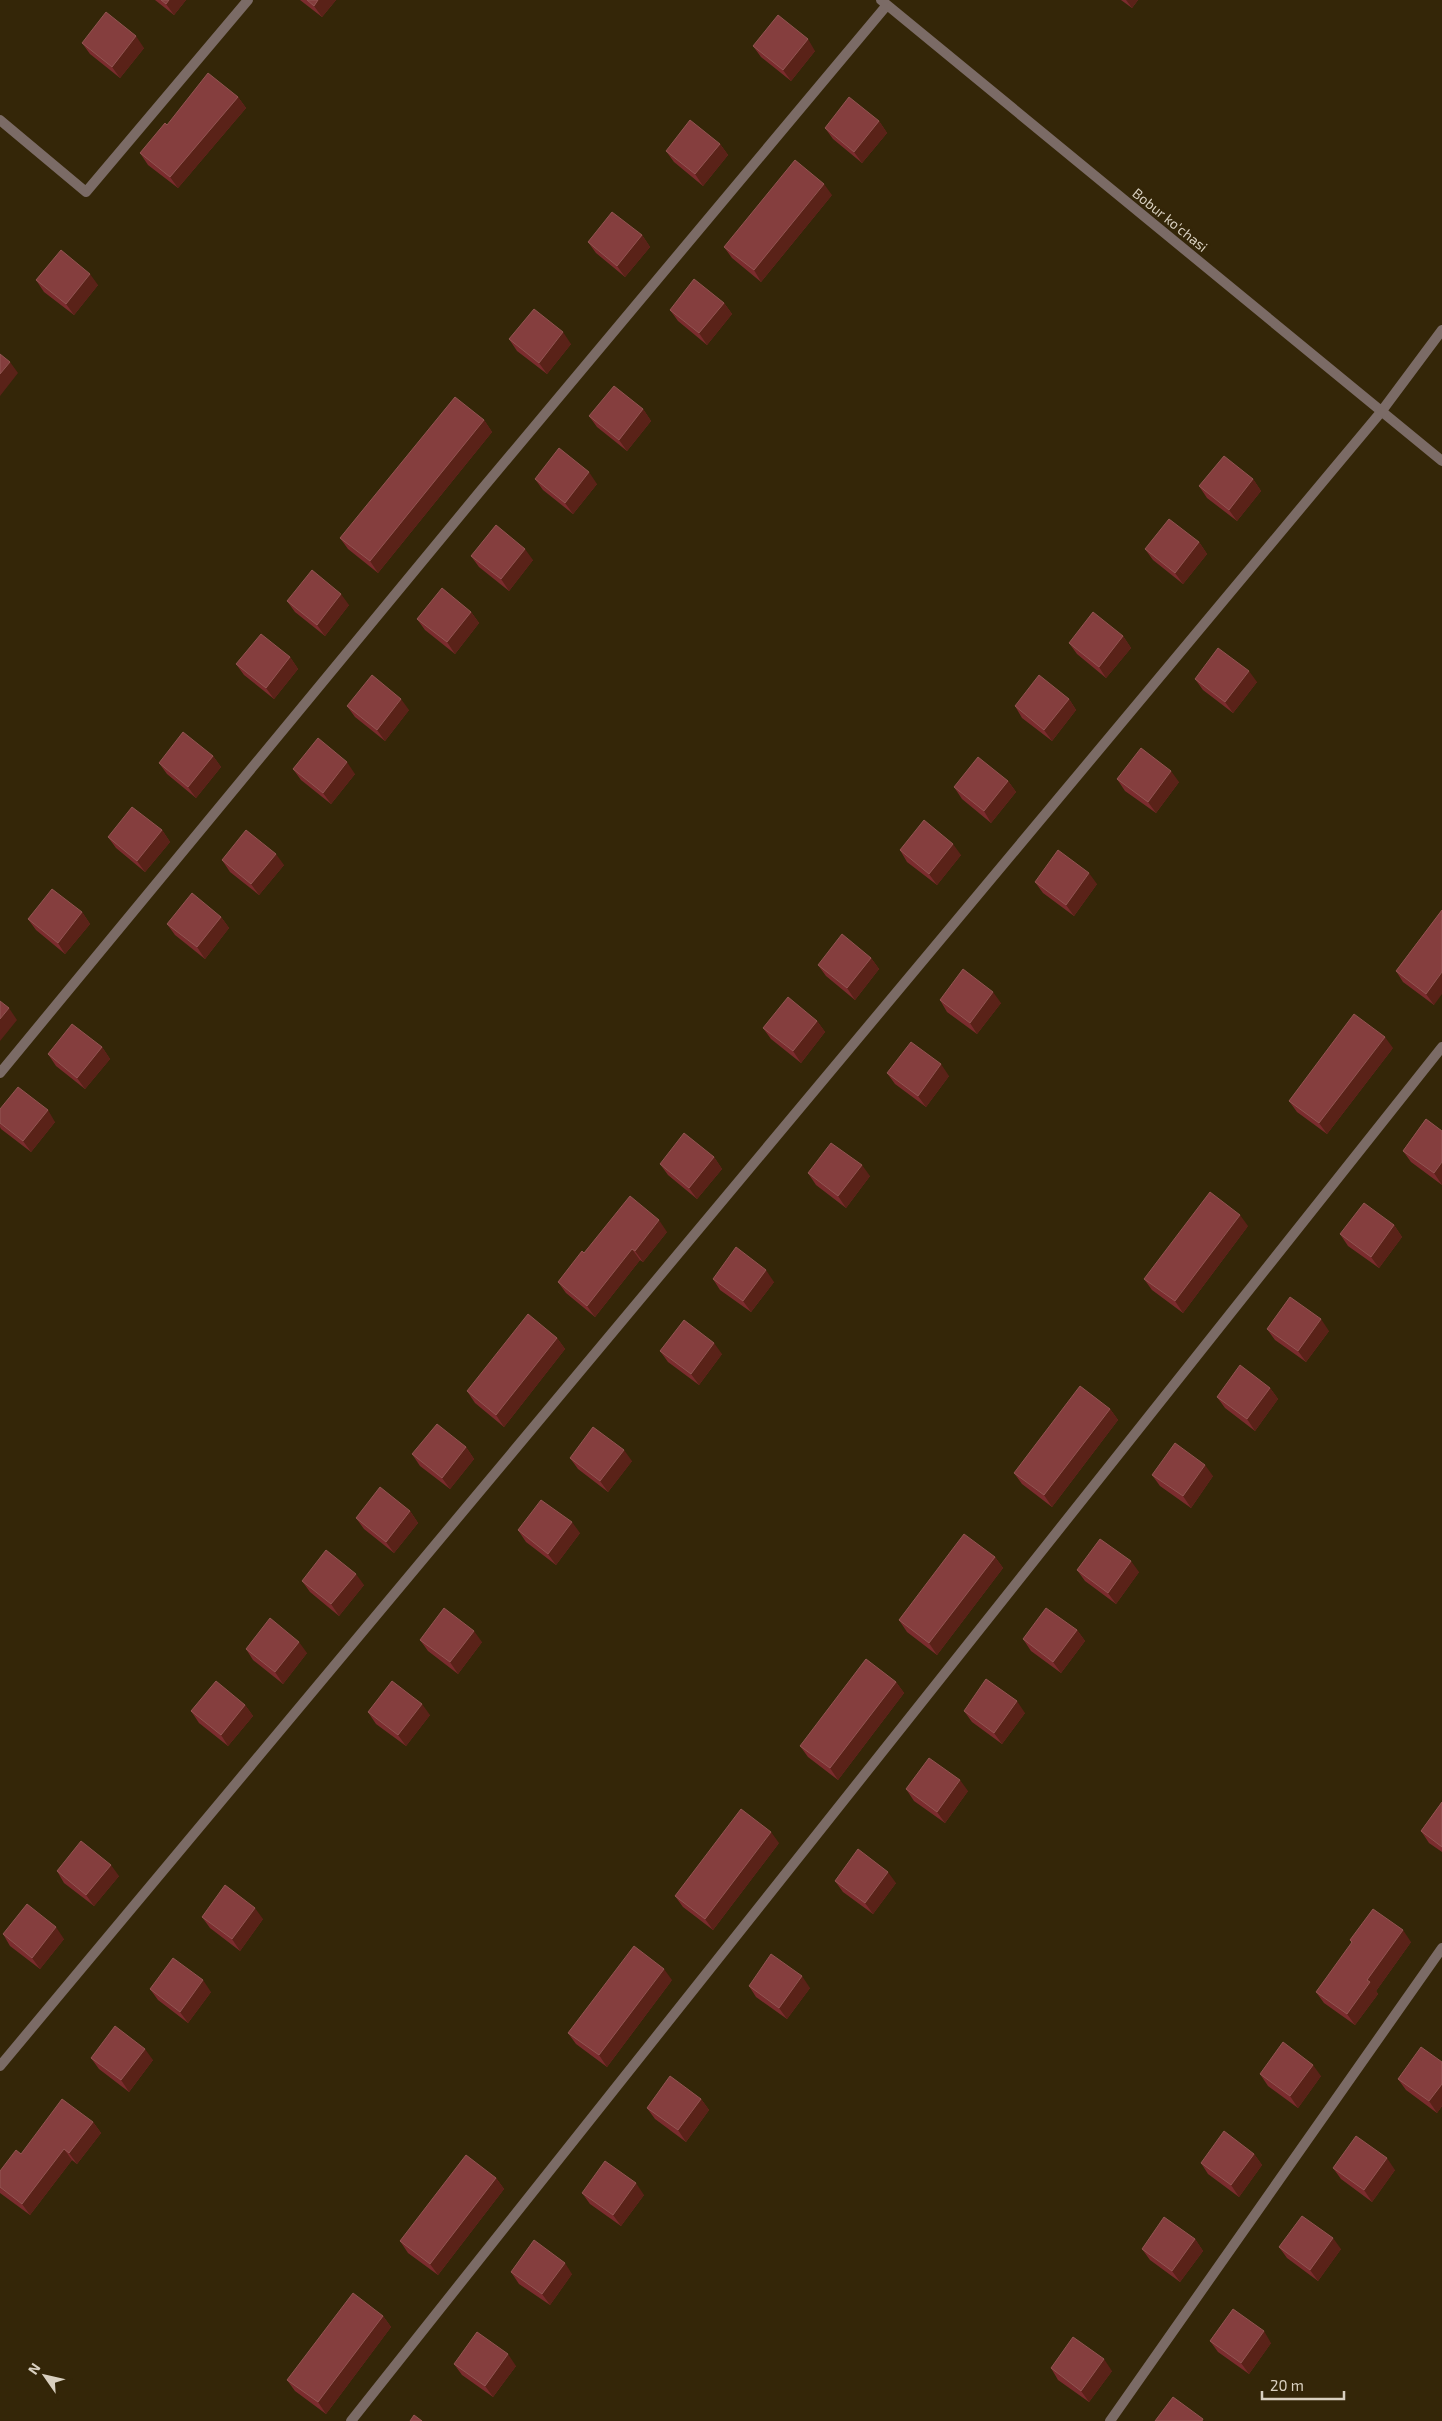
<svg xmlns="http://www.w3.org/2000/svg" width="1442" height="2421" font-family="'Exo 2',sans-serif">
<style>
.lines{fill:none;stroke-linecap:round;stroke-linejoin:round}
.street{stroke:#7b6b66;stroke-width:10}
.wall{fill:#7b2c2e}
.shaded-wall{fill:#5a2218}
.building{fill:#853e3e;stroke:#925552}
.labels{text-anchor:middle;stroke-width:5;stroke-linejoin:round;paint-order:stroke}
.street-label{font-size:14px;fill:#d9d0c0;stroke:#342608}
</style>
<rect width="100%" height="100%" fill="#342608"/>
<g class="lines">
<path class="street" d="M 881,0 L 1442,461
M 0,120 L 86,192 L 248,0
M 0,1073 L 482,489 L 887,5
M 0,2066 L 1381,412 L 1442,330
M 351,2421 L 1442,1047
M 1110,2421 L 1442,1948"/>
</g>
<path class="wall" d="M 155,0 L 186,0 L 174,15 Z
M 300,0 L 336,0 L 322,17 Z
M 1121,0 L 1138,0 L 1132,8 Z
M 82,43 L 144,48 L 120,78 L 90,54 Z
M 753,46 L 815,51 L 791,81 L 761,57 Z
M 238,97 L 246,108 L 178,188 L 148,165 L 140,153 L 167,125 Z
M 879,121 L 887,133 L 862,163 L 833,139 L 825,128 Z
M 720,144 L 728,155 L 703,186 L 674,162 L 666,151 Z
M 832,195 L 761,282 L 732,258 L 724,247 Z
M 642,235 L 650,247 L 625,277 L 596,253 L 588,242 Z
M 36,280 L 98,285 L 74,315 L 44,292 Z
M 724,303 L 732,314 L 707,345 L 678,321 L 670,310 Z
M 509,339 L 571,344 L 547,374 L 517,351 Z
M 643,409 L 651,421 L 627,451 L 597,427 L 589,416 Z
M 484,420 L 492,432 L 378,573 L 348,549 L 340,538 Z
M 535,479 L 597,484 L 573,514 L 543,490 Z
M 1253,479 L 1261,491 L 1237,521 L 1207,498 L 1199,486 Z
M 1199,542 L 1207,554 L 1183,584 L 1153,560 L 1145,549 Z
M 471,556 L 533,560 L 509,591 L 479,567 Z
M 287,601 L 349,605 L 325,636 L 295,612 Z
M 471,612 L 479,623 L 455,654 L 425,630 L 417,619 Z
M 1123,636 L 1131,648 L 1106,678 L 1077,654 L 1069,643 Z
M 290,657 L 298,669 L 274,699 L 244,675 L 236,664 Z
M 1195,679 L 1257,682 L 1233,713 L 1203,690 Z
M 1069,699 L 1076,710 L 1052,741 L 1022,718 L 1015,706 Z
M 347,706 L 409,710 L 385,741 L 355,717 Z
M 213,756 L 221,767 L 196,798 L 167,774 L 159,763 Z
M 293,769 L 355,774 L 331,804 L 301,780 Z
M 1117,779 L 1179,782 L 1156,813 L 1125,791 Z
M 1008,781 L 1016,792 L 991,823 L 962,799 L 954,787 Z
M 162,830 L 170,842 L 145,872 L 116,848 L 108,837 Z
M 900,850 L 961,855 L 937,885 L 907,862 Z
M 222,860 L 284,865 L 259,895 L 230,872 Z
M 1035,882 L 1097,884 L 1074,916 L 1043,893 Z
M 1442,910 L 1434,1005 L 1403,982 L 1396,971 Z
M 82,912 L 90,924 L 65,954 L 36,930 L 28,919 Z
M 221,917 L 229,928 L 205,959 L 175,935 L 167,924 Z
M 871,958 L 879,969 L 855,1000 L 826,976 L 818,965 Z
M 940,1000 L 1001,1003 L 977,1034 L 947,1012 Z
M 817,1021 L 825,1032 L 801,1063 L 771,1039 L 763,1028 Z
M 102,1047 L 110,1059 L 85,1089 L 56,1066 L 48,1054 Z
M 1393,1048 L 1327,1134 L 1297,1112 L 1289,1101 Z
M 887,1073 L 949,1076 L 926,1107 L 895,1084 Z
M 0,1109 L 55,1122 L 31,1152 L 1,1129 L 0,1127 Z
M 1426,1119 L 1442,1185 L 1411,1162 L 1403,1151 Z
M 714,1157 L 722,1169 L 697,1199 L 668,1175 L 660,1164 Z
M 808,1173 L 870,1176 L 846,1208 L 816,1185 Z
M 1394,1225 L 1402,1237 L 1379,1268 L 1348,1246 L 1340,1234 Z
M 1248,1226 L 1183,1313 L 1152,1290 L 1144,1279 Z
M 667,1232 L 643,1262 L 640,1260 L 595,1317 L 566,1293 L 558,1282 L 584,1253 Z
M 713,1279 L 774,1282 L 751,1312 L 720,1290 Z
M 1267,1329 L 1329,1331 L 1306,1362 L 1275,1340 Z
M 557,1338 L 565,1349 L 504,1427 L 475,1403 L 467,1391 Z
M 660,1351 L 722,1354 L 699,1385 L 668,1362 Z
M 1270,1388 L 1278,1399 L 1255,1431 L 1225,1408 L 1217,1397 Z
M 1110,1409 L 1118,1420 L 1052,1507 L 1022,1484 L 1014,1473 Z
M 466,1447 L 474,1459 L 450,1489 L 420,1466 L 412,1454 Z
M 570,1458 L 632,1461 L 608,1492 L 578,1469 Z
M 1152,1475 L 1213,1476 L 1191,1508 L 1160,1486 Z
M 410,1511 L 418,1523 L 394,1553 L 364,1529 L 356,1518 Z
M 518,1530 L 580,1533 L 556,1565 L 526,1542 Z
M 995,1557 L 1003,1568 L 937,1655 L 907,1632 L 899,1620 Z
M 1077,1570 L 1139,1572 L 1116,1604 L 1085,1581 Z
M 302,1581 L 364,1585 L 339,1616 L 310,1592 Z
M 1077,1630 L 1085,1641 L 1061,1673 L 1031,1651 L 1023,1639 Z
M 420,1640 L 482,1642 L 458,1674 L 428,1651 Z
M 246,1649 L 307,1653 L 283,1684 L 253,1660 Z
M 896,1682 L 904,1693 L 838,1780 L 808,1757 L 800,1746 Z
M 245,1705 L 253,1716 L 228,1746 L 199,1723 L 191,1711 Z
M 964,1711 L 1025,1713 L 1002,1744 L 972,1722 Z
M 368,1712 L 430,1715 L 406,1746 L 376,1724 Z
M 906,1789 L 968,1791 L 945,1823 L 914,1801 Z
M 1442,1802 L 1442,1852 L 1429,1843 L 1421,1831 Z
M 779,1843 L 713,1930 L 683,1907 L 675,1896 Z
M 57,1871 L 119,1876 L 94,1906 L 64,1883 Z
M 835,1881 L 896,1883 L 873,1914 L 843,1892 Z
M 202,1917 L 263,1919 L 240,1951 L 210,1928 Z
M 3,1934 L 64,1939 L 40,1969 L 10,1946 Z
M 1350,1940 L 1411,1942 L 1376,1991 L 1378,1994 L 1355,2025 L 1324,2003 L 1316,1992 L 1352,1943 Z
M 672,1980 L 607,2067 L 576,2044 L 568,2033 Z
M 749,1986 L 810,1988 L 787,2019 L 756,1997 Z
M 150,1989 L 211,1992 L 188,2023 L 158,2000 Z
M 91,2058 L 153,2060 L 129,2092 L 99,2069 Z
M 1442,2062 L 1442,2106 L 1437,2113 L 1406,2090 L 1398,2079 Z
M 1260,2074 L 1321,2076 L 1298,2108 L 1268,2086 Z
M 701,2099 L 709,2110 L 686,2142 L 655,2119 L 647,2108 Z
M 93,2122 L 101,2133 L 77,2164 L 72,2160 L 30,2215 L 0,2193 L 0,2171 L 21,2154 Z
M 1254,2154 L 1262,2165 L 1239,2197 L 1208,2174 L 1201,2163 Z
M 1333,2168 L 1395,2170 L 1372,2202 L 1341,2179 Z
M 496,2178 L 504,2189 L 438,2275 L 408,2253 L 400,2241 Z
M 582,2193 L 644,2195 L 621,2226 L 590,2204 Z
M 1195,2239 L 1203,2251 L 1180,2282 L 1150,2260 L 1142,2249 Z
M 1279,2247 L 1341,2249 L 1318,2281 L 1287,2258 Z
M 511,2272 L 572,2274 L 550,2305 L 519,2284 Z
M 383,2316 L 391,2327 L 326,2414 L 295,2391 L 287,2380 Z
M 1210,2341 L 1271,2343 L 1249,2374 L 1218,2352 Z
M 454,2364 L 516,2366 L 493,2397 L 462,2375 Z
M 1051,2368 L 1112,2371 L 1089,2402 L 1058,2380 Z"/>
<path class="shaded-wall" d="M 169,0 L 186,0 L 174,15 L 166,4 Z
M 318,0 L 336,0 L 322,17 L 314,6 Z
M 1126,0 L 1138,0 L 1132,8 Z
M 136,36 L 144,48 L 120,78 L 112,67 Z
M 808,39 L 815,51 L 791,81 L 783,70 Z
M 238,97 L 246,108 L 178,188 L 170,177 Z
M 879,121 L 887,133 L 862,163 L 854,152 Z
M 720,144 L 728,155 L 703,186 L 695,174 Z
M 824,184 L 832,195 L 761,282 L 754,270 Z
M 642,235 L 650,247 L 625,277 L 617,266 Z
M 90,274 L 98,285 L 74,315 L 66,304 Z
M 724,303 L 732,314 L 707,345 L 699,333 Z
M 563,332 L 571,344 L 547,374 L 539,363 Z
M 10,362 L 18,373 L 0,396 L 0,374 Z
M 643,409 L 651,421 L 627,451 L 619,440 Z
M 484,420 L 492,432 L 378,573 L 370,561 Z
M 589,472 L 597,484 L 573,514 L 565,503 Z
M 1253,479 L 1261,491 L 1237,521 L 1229,510 Z
M 1199,542 L 1207,554 L 1183,584 L 1175,573 Z
M 525,549 L 533,560 L 509,591 L 501,579 Z
M 341,594 L 349,605 L 325,636 L 317,625 Z
M 471,612 L 479,623 L 455,654 L 447,642 Z
M 1123,636 L 1131,648 L 1106,678 L 1099,667 Z
M 290,657 L 298,669 L 274,699 L 266,688 Z
M 1249,671 L 1257,682 L 1233,713 L 1225,702 Z
M 401,699 L 409,710 L 385,741 L 377,730 Z
M 1069,699 L 1076,710 L 1052,741 L 1044,730 Z
M 213,756 L 221,767 L 196,798 L 188,787 Z
M 347,762 L 355,774 L 331,804 L 323,793 Z
M 1171,771 L 1179,782 L 1156,813 L 1148,802 Z
M 1008,781 L 1016,792 L 991,823 L 984,811 Z
M 162,830 L 170,842 L 145,872 L 137,861 Z
M 953,844 L 961,855 L 937,885 L 929,874 Z
M 276,854 L 284,865 L 259,895 L 251,884 Z
M 1089,873 L 1097,884 L 1074,916 L 1066,905 Z
M 82,912 L 90,924 L 65,954 L 58,943 Z
M 221,917 L 229,928 L 205,959 L 197,947 Z
M 871,958 L 879,969 L 855,1000 L 847,988 Z
M 1442,972 L 1442,994 L 1434,1005 L 1426,994 Z
M 993,992 L 1001,1003 L 977,1034 L 970,1023 Z
M 9,1008 L 17,1020 L 0,1041 L 0,1019 Z
M 817,1021 L 825,1032 L 801,1063 L 793,1051 Z
M 1385,1037 L 1393,1048 L 1327,1134 L 1319,1123 Z
M 102,1047 L 110,1059 L 85,1089 L 77,1078 Z
M 941,1064 L 949,1076 L 926,1107 L 918,1096 Z
M 48,1110 L 55,1122 L 31,1152 L 23,1141 Z
M 714,1157 L 722,1169 L 697,1199 L 689,1188 Z
M 1442,1162 L 1442,1185 L 1434,1173 Z
M 862,1165 L 870,1176 L 846,1208 L 838,1196 Z
M 1240,1215 L 1248,1226 L 1183,1313 L 1175,1301 Z
M 659,1220 L 667,1232 L 643,1262 L 635,1251 Z
M 1394,1225 L 1402,1237 L 1379,1268 L 1371,1257 Z
M 632,1249 L 640,1260 L 595,1317 L 587,1306 Z
M 766,1270 L 774,1282 L 751,1312 L 743,1301 Z
M 1321,1319 L 1329,1331 L 1306,1362 L 1298,1351 Z
M 557,1338 L 565,1349 L 504,1427 L 496,1415 Z
M 714,1343 L 722,1354 L 699,1385 L 691,1374 Z
M 1270,1388 L 1278,1399 L 1255,1431 L 1247,1419 Z
M 1110,1409 L 1118,1420 L 1052,1507 L 1044,1495 Z
M 466,1447 L 474,1459 L 450,1489 L 442,1478 Z
M 624,1450 L 632,1461 L 608,1492 L 600,1481 Z
M 1205,1465 L 1213,1476 L 1191,1508 L 1183,1496 Z
M 410,1511 L 418,1523 L 394,1553 L 386,1542 Z
M 572,1522 L 580,1533 L 556,1565 L 548,1554 Z
M 995,1557 L 1003,1568 L 937,1655 L 929,1643 Z
M 1131,1561 L 1139,1572 L 1116,1604 L 1108,1593 Z
M 356,1574 L 364,1585 L 339,1616 L 331,1604 Z
M 1077,1630 L 1085,1641 L 1061,1673 L 1053,1662 Z
M 474,1631 L 482,1642 L 458,1674 L 450,1662 Z
M 299,1642 L 307,1653 L 283,1684 L 275,1672 Z
M 896,1682 L 904,1693 L 838,1780 L 830,1768 Z
M 1017,1701 L 1025,1713 L 1002,1744 L 994,1733 Z
M 422,1704 L 430,1715 L 406,1746 L 398,1735 Z
M 245,1705 L 253,1716 L 228,1746 L 221,1735 Z
M 960,1780 L 968,1791 L 945,1823 L 937,1812 Z
M 771,1832 L 779,1843 L 713,1930 L 705,1919 Z
M 111,1865 L 119,1876 L 94,1906 L 86,1895 Z
M 888,1872 L 896,1883 L 873,1914 L 865,1903 Z
M 255,1908 L 263,1919 L 240,1951 L 232,1939 Z
M 56,1927 L 64,1939 L 40,1969 L 32,1958 Z
M 1403,1930 L 1411,1942 L 1376,1991 L 1378,1994 L 1355,2025 L 1347,2014 L 1367,1980 Z
M 664,1969 L 672,1980 L 607,2067 L 599,2055 Z
M 802,1976 L 810,1988 L 787,2019 L 779,2008 Z
M 203,1980 L 211,1992 L 188,2023 L 180,2012 Z
M 145,2049 L 153,2060 L 129,2092 L 121,2080 Z
M 1313,2065 L 1321,2076 L 1298,2108 L 1290,2096 Z
M 1442,2084 L 1442,2106 L 1437,2113 L 1429,2101 Z
M 701,2099 L 709,2110 L 686,2142 L 678,2130 Z
M 93,2122 L 101,2133 L 77,2164 L 69,2153 Z
M 64,2149 L 72,2160 L 30,2215 L 22,2204 Z
M 1254,2154 L 1262,2165 L 1239,2197 L 1231,2185 Z
M 1387,2158 L 1395,2170 L 1372,2202 L 1364,2190 Z
M 496,2178 L 504,2189 L 438,2275 L 430,2264 Z
M 636,2183 L 644,2195 L 621,2226 L 613,2215 Z
M 1333,2238 L 1341,2249 L 1318,2281 L 1310,2270 Z
M 1195,2239 L 1203,2251 L 1180,2282 L 1172,2271 Z
M 565,2263 L 572,2274 L 550,2305 L 542,2294 Z
M 383,2316 L 391,2327 L 326,2414 L 318,2402 Z
M 1264,2331 L 1271,2343 L 1249,2374 L 1241,2363 Z
M 508,2354 L 516,2366 L 493,2397 L 485,2386 Z
M 1104,2359 L 1112,2371 L 1089,2402 L 1081,2391 Z"/>
<path class="building" d="M 161,0 L 169,0 L 166,4 Z
M 307,0 L 318,0 L 314,6 Z
M 106,12 L 136,36 L 112,67 L 82,43 Z
M 778,15 L 808,39 L 783,70 L 753,46 Z
M 208,73 L 238,97 L 170,177 L 140,153 L 165,123 L 167,125 Z
M 849,97 L 879,121 L 854,152 L 825,128 Z
M 690,120 L 720,144 L 695,174 L 666,151 Z
M 795,160 L 824,184 L 754,270 L 724,247 Z
M 612,212 L 642,235 L 617,266 L 588,242 Z
M 61,250 L 90,274 L 66,304 L 36,280 Z
M 694,279 L 724,303 L 699,333 L 670,310 Z
M 534,309 L 563,332 L 539,363 L 509,339 Z
M 0,354 L 10,362 L 0,374 Z
M 614,386 L 643,409 L 619,440 L 589,416 Z
M 455,397 L 484,420 L 370,561 L 340,538 Z
M 559,448 L 589,472 L 565,503 L 535,479 Z
M 1224,456 L 1253,479 L 1229,510 L 1199,486 Z
M 1169,519 L 1199,542 L 1175,573 L 1145,549 Z
M 496,525 L 525,549 L 501,579 L 471,556 Z
M 312,570 L 341,594 L 317,625 L 287,601 Z
M 442,588 L 471,612 L 447,642 L 417,619 Z
M 1093,612 L 1123,636 L 1099,667 L 1069,643 Z
M 261,634 L 290,657 L 266,688 L 236,664 Z
M 1218,648 L 1249,671 L 1225,702 L 1195,679 Z
M 372,675 L 401,699 L 377,730 L 347,706 Z
M 1039,675 L 1069,699 L 1044,730 L 1015,706 Z
M 183,732 L 213,756 L 188,787 L 159,763 Z
M 318,738 L 347,762 L 323,793 L 293,769 Z
M 1141,748 L 1171,771 L 1148,802 L 1117,779 Z
M 978,757 L 1008,781 L 984,811 L 954,787 Z
M 132,807 L 162,830 L 137,861 L 108,837 Z
M 924,820 L 953,844 L 929,874 L 900,850 Z
M 246,830 L 276,854 L 251,884 L 222,860 Z
M 1058,850 L 1089,873 L 1066,905 L 1035,882 Z
M 52,889 L 82,912 L 58,943 L 28,919 Z
M 192,893 L 221,917 L 197,947 L 167,924 Z
M 1442,910 L 1442,972 L 1426,994 L 1396,971 Z
M 842,934 L 871,958 L 847,988 L 818,965 Z
M 963,969 L 993,992 L 970,1023 L 940,1000 Z
M 788,997 L 817,1021 L 793,1051 L 763,1028 Z
M 0,1001 L 9,1008 L 0,1019 Z
M 1354,1014 L 1385,1037 L 1319,1123 L 1289,1101 Z
M 72,1024 L 102,1047 L 77,1078 L 48,1054 Z
M 911,1042 L 941,1064 L 918,1096 L 887,1073 Z
M 18,1087 L 48,1110 L 23,1141 L 0,1123 L 0,1109 Z
M 1426,1119 L 1442,1131 L 1442,1162 L 1434,1173 L 1403,1151 Z
M 684,1133 L 714,1157 L 689,1188 L 660,1164 Z
M 831,1143 L 862,1165 L 838,1196 L 808,1173 Z
M 1210,1192 L 1240,1215 L 1175,1301 L 1144,1279 Z
M 630,1196 L 659,1220 L 635,1251 L 632,1249 L 587,1306 L 558,1282 L 582,1251 L 584,1253 Z
M 1364,1203 L 1394,1225 L 1371,1257 L 1340,1234 Z
M 736,1247 L 766,1270 L 743,1301 L 713,1279 Z
M 1290,1297 L 1321,1319 L 1298,1351 L 1267,1329 Z
M 528,1314 L 557,1338 L 496,1415 L 467,1391 Z
M 684,1320 L 714,1343 L 691,1374 L 660,1351 Z
M 1240,1365 L 1270,1388 L 1247,1419 L 1217,1397 Z
M 1080,1386 L 1110,1409 L 1044,1495 L 1014,1473 Z
M 437,1424 L 466,1447 L 442,1478 L 412,1454 Z
M 593,1427 L 624,1450 L 600,1481 L 570,1458 Z
M 1175,1443 L 1205,1465 L 1183,1496 L 1152,1475 Z
M 380,1487 L 410,1511 L 386,1542 L 356,1518 Z
M 541,1500 L 572,1522 L 548,1554 L 518,1530 Z
M 964,1534 L 995,1557 L 929,1643 L 899,1620 Z
M 1100,1539 L 1131,1561 L 1108,1593 L 1077,1570 Z
M 326,1550 L 356,1574 L 331,1604 L 302,1581 Z
M 444,1608 L 474,1631 L 450,1662 L 420,1640 Z
M 1046,1608 L 1077,1630 L 1053,1662 L 1023,1639 Z
M 270,1618 L 299,1642 L 275,1672 L 246,1649 Z
M 866,1659 L 896,1682 L 830,1768 L 800,1746 Z
M 986,1679 L 1017,1701 L 994,1733 L 964,1711 Z
M 216,1681 L 245,1705 L 221,1735 L 191,1711 Z
M 392,1681 L 422,1704 L 398,1735 L 368,1712 Z
M 929,1758 L 960,1780 L 937,1812 L 906,1789 Z
M 1442,1802 L 1442,1847 L 1421,1831 Z
M 741,1809 L 771,1832 L 705,1919 L 675,1896 Z
M 81,1841 L 111,1865 L 86,1895 L 57,1871 Z
M 858,1849 L 888,1872 L 865,1903 L 835,1881 Z
M 225,1885 L 255,1908 L 232,1939 L 202,1917 Z
M 27,1904 L 56,1927 L 32,1958 L 3,1934 Z
M 1373,1909 L 1403,1930 L 1367,1980 L 1370,1982 L 1347,2014 L 1316,1992 L 1352,1942 L 1350,1940 Z
M 634,1946 L 664,1969 L 599,2055 L 568,2033 Z
M 771,1954 L 802,1976 L 779,2008 L 749,1986 Z
M 173,1958 L 203,1980 L 180,2012 L 150,1989 Z
M 115,2026 L 145,2049 L 121,2080 L 91,2058 Z
M 1283,2042 L 1313,2065 L 1290,2096 L 1260,2074 Z
M 1421,2047 L 1442,2062 L 1442,2084 L 1429,2101 L 1398,2079 Z
M 670,2076 L 701,2099 L 678,2130 L 647,2108 Z
M 62,2099 L 93,2122 L 69,2153 L 64,2149 L 22,2204 L 0,2187 L 0,2171 L 16,2150 L 21,2154 Z
M 1224,2131 L 1254,2154 L 1231,2185 L 1201,2163 Z
M 1356,2136 L 1387,2158 L 1364,2190 L 1333,2168 Z
M 466,2155 L 496,2178 L 430,2264 L 400,2241 Z
M 605,2161 L 636,2183 L 613,2215 L 582,2193 Z
M 1302,2216 L 1333,2238 L 1310,2270 L 1279,2247 Z
M 1164,2217 L 1195,2239 L 1172,2271 L 1142,2249 Z
M 534,2240 L 565,2263 L 542,2294 L 511,2272 Z
M 353,2293 L 383,2316 L 318,2402 L 287,2380 Z
M 1233,2309 L 1264,2331 L 1241,2363 L 1210,2341 Z
M 477,2332 L 508,2354 L 485,2386 L 454,2364 Z
M 1073,2337 L 1104,2359 L 1081,2391 L 1051,2368 Z
M 1173,2397 L 1203,2419 L 1202,2421 L 1155,2421 Z
M 414,2415 L 422,2421 L 410,2421 Z"/>
<g class="labels">
<g class="street-label">
<text transform="translate(1170 220) rotate(39)" y="5">Bobur ko'chasi</text>
</g>
</g>
<g transform="translate(45 2376) rotate(304)" stroke="#342608" stroke-width="4" paint-order="stroke">
<path d="M0-4L9 19L0 12L-9 19Z" fill="#d9d0c0"/>
<text y="-8" font-size="14" font-weight="bold" text-anchor="middle" fill="#d9d0c0">N</text>
</g>
<path d="M1262 2391v8h82v-8" fill="none" stroke="#d9d0c0" stroke-width="2.5"/>
<text x="1270" y="2391" font-size="15" fill="#d9d0c0" stroke="#342608" stroke-width="4" paint-order="stroke">20 m</text>
</svg>
